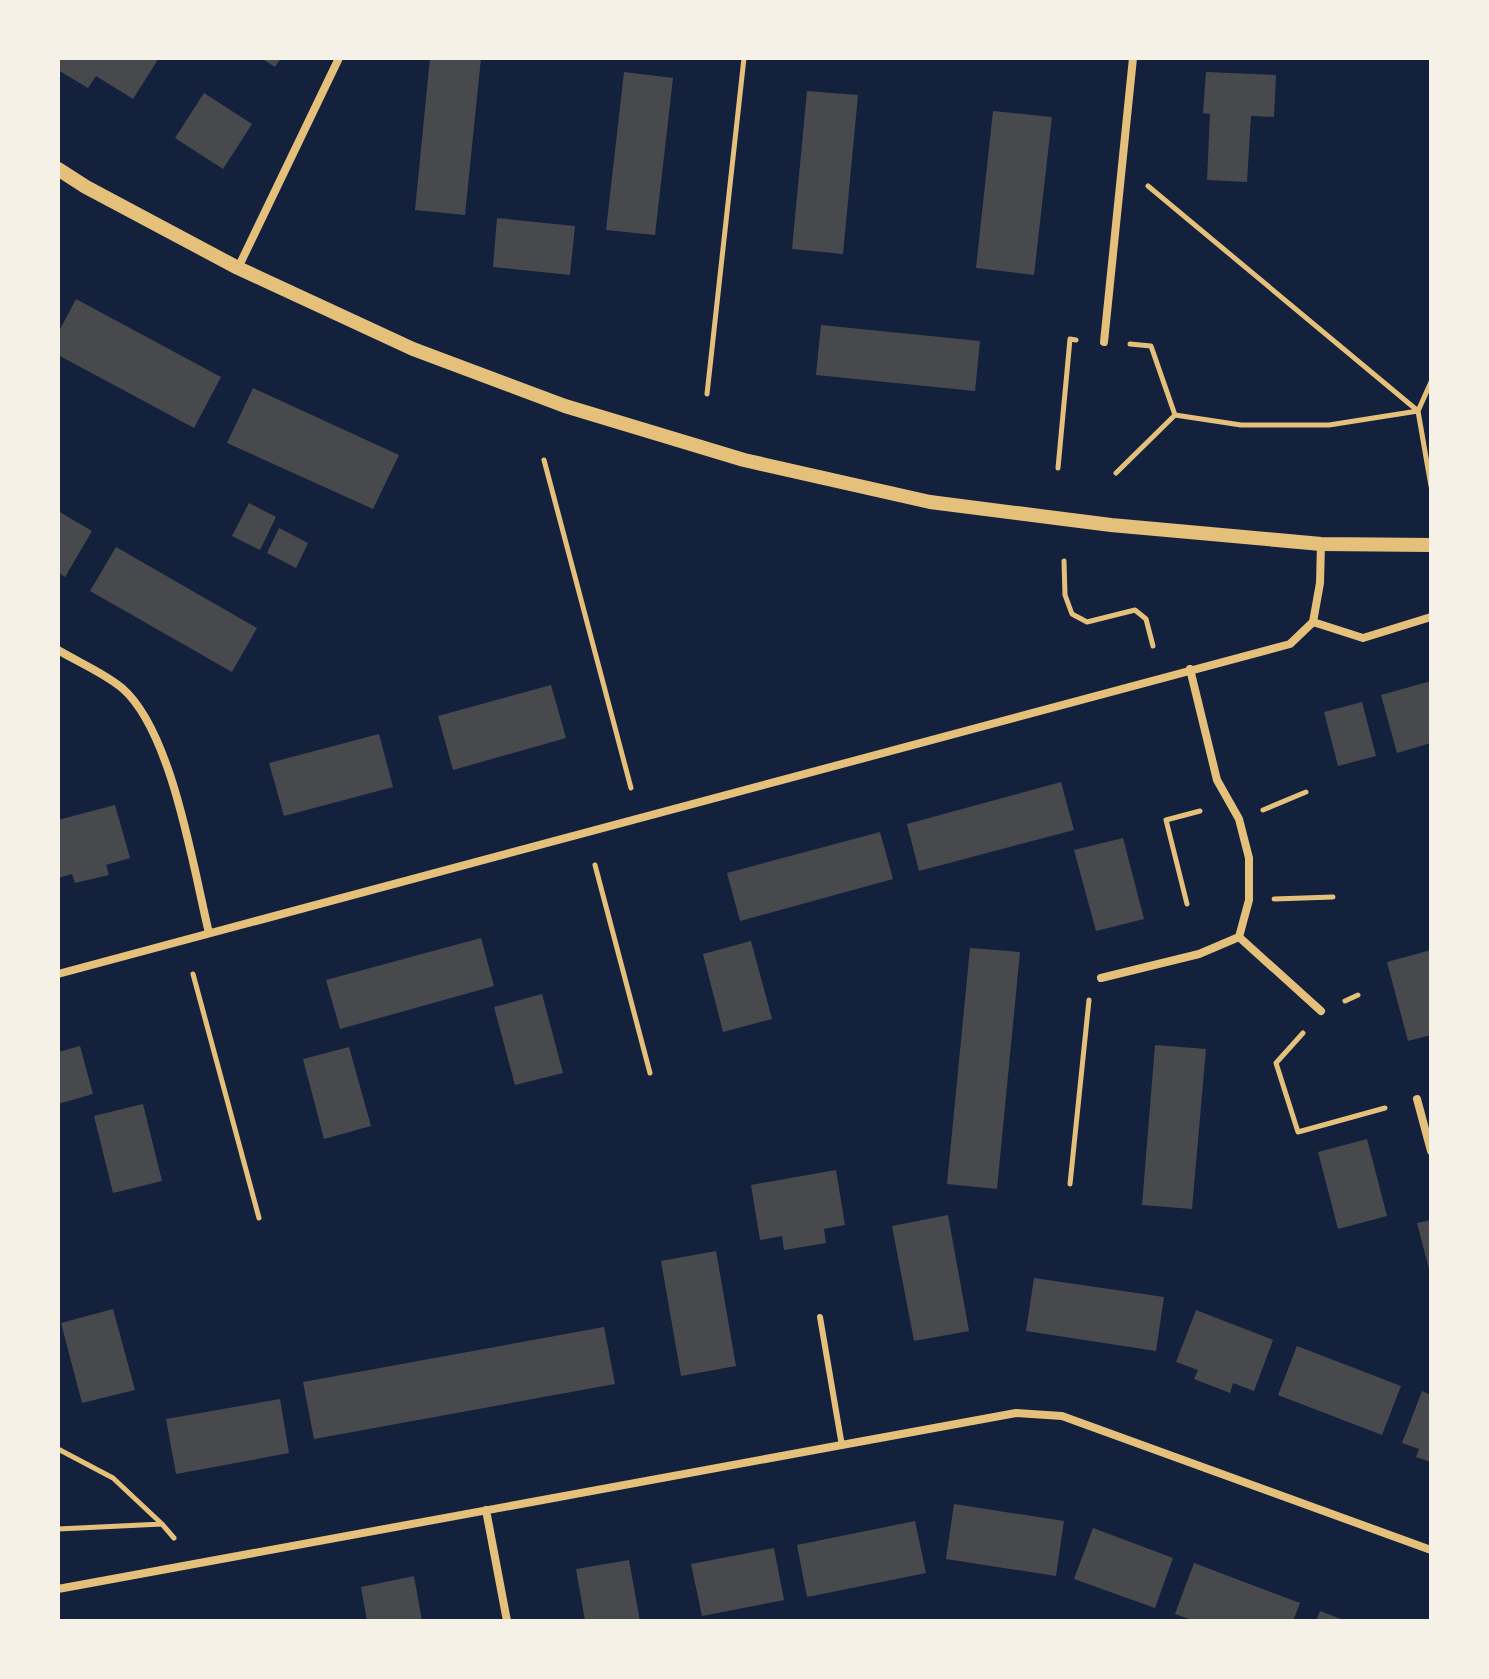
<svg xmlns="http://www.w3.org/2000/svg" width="1489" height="1679" font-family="Montserrat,sans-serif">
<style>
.building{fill:#48494c}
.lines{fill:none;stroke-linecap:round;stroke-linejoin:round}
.path{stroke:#e5c07b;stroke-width:5}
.service{stroke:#e5c07b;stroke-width:6}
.minor{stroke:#e5c07b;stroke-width:8}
.tertiary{stroke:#e5c07b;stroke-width:14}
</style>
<rect width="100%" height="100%" fill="#14213d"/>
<path class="building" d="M 59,58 L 159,58 L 133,99 L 96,76 L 88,88 L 58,70 Z
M 261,58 L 281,58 L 275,67 Z
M 430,58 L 481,58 L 465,215 L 415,210 Z
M 624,72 L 673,78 L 655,235 L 606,230 Z
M 1206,72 L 1276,75 L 1274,117 L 1251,116 L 1247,182 L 1207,180 L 1210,114 L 1203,113 Z
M 807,91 L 858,95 L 843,254 L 792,249 Z
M 204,93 L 252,124 L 223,169 L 175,138 Z
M 993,111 L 1052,117 L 1034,275 L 976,268 Z
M 497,218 L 575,226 L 570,275 L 493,267 Z
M 76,299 L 221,377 L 194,428 L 58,355 L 58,333 Z
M 821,325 L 980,341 L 975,391 L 816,375 Z
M 253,388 L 399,455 L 373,509 L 227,443 Z
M 249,503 L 276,517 L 260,550 L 232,536 Z
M 58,511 L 92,531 L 65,577 L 58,572 Z
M 279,528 L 308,543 L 296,568 L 267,553 Z
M 116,547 L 257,628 L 232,672 L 90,591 Z
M 1431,681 L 1431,743 L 1397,753 L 1381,695 Z
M 551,685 L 566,738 L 453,770 L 438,716 Z
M 1362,702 L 1376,756 L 1338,766 L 1324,712 Z
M 379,734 L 393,787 L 284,816 L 269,763 Z
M 1061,782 L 1074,830 L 919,871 L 907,824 Z
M 115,805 L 130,858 L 106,865 L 109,875 L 75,883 L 72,874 L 58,878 L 58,820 Z
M 880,832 L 893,879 L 740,921 L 727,873 Z
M 1123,838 L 1144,919 L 1096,931 L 1074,850 Z
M 481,938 L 494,986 L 340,1029 L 326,980 Z
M 751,941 L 772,1019 L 723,1032 L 703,954 Z
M 970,948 L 1020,952 L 997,1189 L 947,1184 Z
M 1431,950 L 1431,1035 L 1408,1041 L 1387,962 Z
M 542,994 L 563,1073 L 515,1085 L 494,1007 Z
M 1155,1045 L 1206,1049 L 1192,1209 L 1142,1205 Z
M 80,1046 L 93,1094 L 58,1104 L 58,1052 Z
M 349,1047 L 371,1126 L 324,1139 L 303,1059 Z
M 143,1104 L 162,1181 L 113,1193 L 94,1116 Z
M 1367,1139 L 1387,1216 L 1338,1229 L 1318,1152 Z
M 836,1170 L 845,1225 L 824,1229 L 826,1243 L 784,1250 L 782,1236 L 760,1240 L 751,1185 Z
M 948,1215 L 969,1331 L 914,1341 L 892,1226 Z
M 1431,1220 L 1431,1273 L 1430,1273 L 1417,1223 Z
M 716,1251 L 736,1366 L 681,1376 L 661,1261 Z
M 1034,1278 L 1164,1297 L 1156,1351 L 1026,1331 Z
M 113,1309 L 135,1390 L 82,1403 L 61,1323 Z
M 1196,1310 L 1273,1340 L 1254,1391 L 1233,1383 L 1230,1393 L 1194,1379 L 1198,1370 L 1176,1362 Z
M 604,1327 L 615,1384 L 314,1439 L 303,1382 Z
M 1297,1346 L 1401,1386 L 1382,1435 L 1278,1395 Z
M 1422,1391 L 1431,1395 L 1431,1462 L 1416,1457 L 1419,1449 L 1402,1443 Z
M 280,1399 L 289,1453 L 176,1474 L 166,1419 Z
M 954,1504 L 1064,1521 L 1056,1576 L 946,1559 Z
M 915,1521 L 926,1573 L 807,1597 L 797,1545 Z
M 1093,1528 L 1173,1558 L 1155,1608 L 1074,1579 Z
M 774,1548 L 784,1600 L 702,1616 L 691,1564 Z
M 629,1560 L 640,1621 L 585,1621 L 576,1569 Z
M 1194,1563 L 1300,1603 L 1293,1621 L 1195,1621 L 1175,1614 Z
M 414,1576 L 422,1621 L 367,1621 L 361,1587 Z
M 1320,1611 L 1346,1621 L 1316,1621 Z"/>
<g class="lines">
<path class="path" d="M 1148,186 L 1418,411 L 1431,486
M 1130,344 L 1151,346 L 1175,415 L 1241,425 L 1329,425 L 1418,411 L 1431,382
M 707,394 L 744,58
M 544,460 L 631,788
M 1058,468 L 1070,339 L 1076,340
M 1116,473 L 1175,415
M 1064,561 L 1065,595 L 1072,614 L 1087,622 L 1135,610 L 1146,619 L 1153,646
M 1263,810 L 1306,792
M 595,865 L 650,1073
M 1274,899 L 1333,897
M 1187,904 L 1166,820 L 1200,811
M 193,974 L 259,1218
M 1345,1001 L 1358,995
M 1303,1033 L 1276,1063 L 1298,1132 L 1385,1108
M 1070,1184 L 1089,1000
M 58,1449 L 113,1478 L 162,1524
M 58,1529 L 162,1524 L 174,1538"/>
<path class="service" d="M 820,1317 L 842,1446"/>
<path class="minor" d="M 238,268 L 339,58
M 1104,342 L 1133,58
M 1313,622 L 1363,638 L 1431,617
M 58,650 C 78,662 104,673 122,688 C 172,731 193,867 209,933
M 1239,937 L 1321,1011
M 58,974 L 1290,644 L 1313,622 L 1320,583 L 1321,544
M 1101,978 L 1199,954 L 1239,937 L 1249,900 L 1249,858 L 1239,819 L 1217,780 L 1190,669
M 1417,1099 L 1431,1151
M 486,1510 L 507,1621
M 58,1589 L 1016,1413 L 1062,1416 L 1431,1550"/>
<path class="tertiary" d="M 58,169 L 86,187 L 238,268 L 413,349 L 565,406 L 744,460 L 930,502 L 1111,525 L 1321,544 L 1431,545"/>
</g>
<rect width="1489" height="1679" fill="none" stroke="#f6f1e7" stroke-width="120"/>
</svg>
